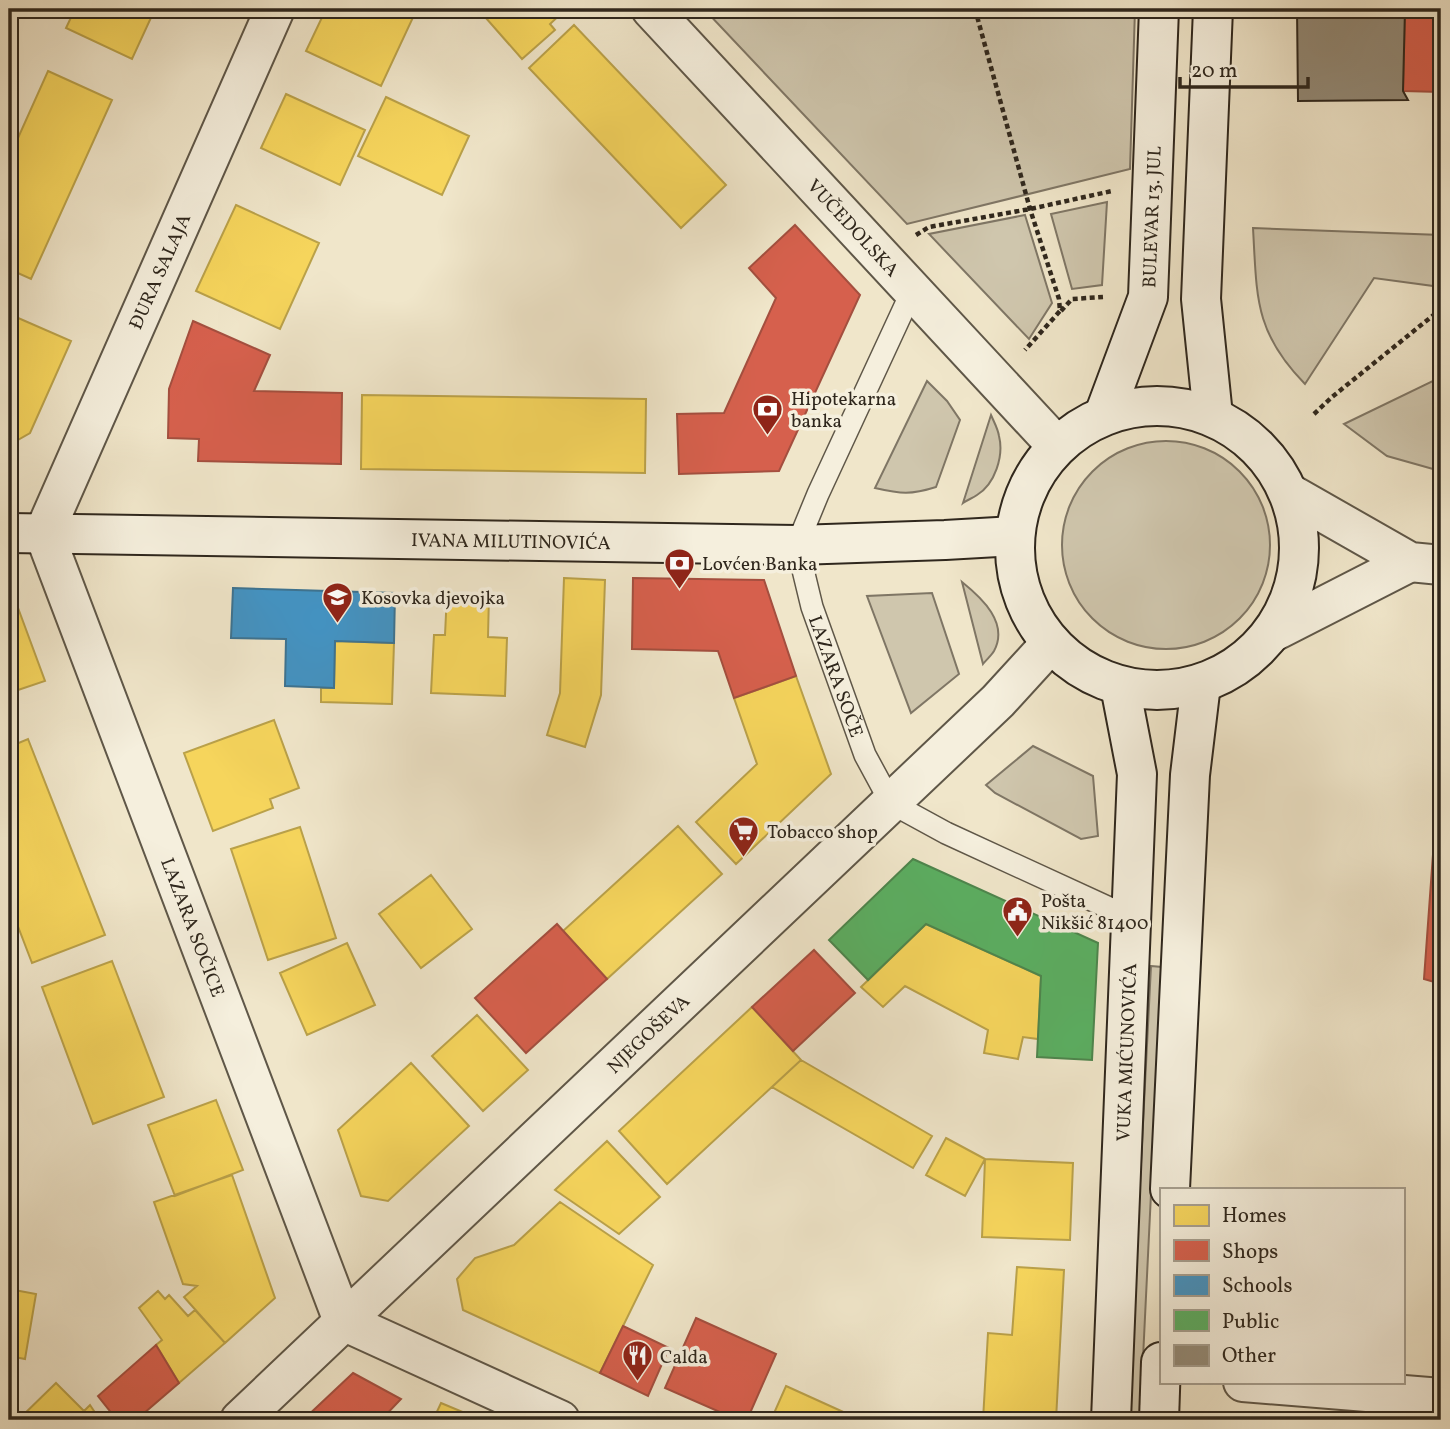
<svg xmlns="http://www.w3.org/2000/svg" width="1450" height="1429" font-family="Vollkorn,serif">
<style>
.green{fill:#cfc6ad;stroke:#7f7665;stroke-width:2}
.homes{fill:#f6d55c;stroke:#baa149;stroke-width:2}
.shops{fill:#d6604d;stroke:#a44f3f;stroke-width:2}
.schools{fill:#4393c3;stroke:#3d7391;stroke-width:2}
.public{fill:#5aae61;stroke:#4d864d;stroke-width:2}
.building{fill:#938a77;stroke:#2f271d;stroke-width:2}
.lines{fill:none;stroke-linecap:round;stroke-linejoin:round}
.lane-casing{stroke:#5f5748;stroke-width:24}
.street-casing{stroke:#5f5748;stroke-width:42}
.secondary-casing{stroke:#2f271d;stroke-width:42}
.path{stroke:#2f271d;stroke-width:4.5;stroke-dasharray:5 3.5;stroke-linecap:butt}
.lane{stroke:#f5efdd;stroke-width:21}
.street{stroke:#f5efdd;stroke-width:38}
.secondary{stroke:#f5efdd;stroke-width:38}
.labels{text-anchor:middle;stroke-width:7;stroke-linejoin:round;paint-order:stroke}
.street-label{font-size:19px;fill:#2f271d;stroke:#f5efdd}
.poi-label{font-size:19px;fill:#2f271d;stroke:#f5efdd;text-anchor:start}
</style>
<rect width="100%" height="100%" fill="#f0e6ca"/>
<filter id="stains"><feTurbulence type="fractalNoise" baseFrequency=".00286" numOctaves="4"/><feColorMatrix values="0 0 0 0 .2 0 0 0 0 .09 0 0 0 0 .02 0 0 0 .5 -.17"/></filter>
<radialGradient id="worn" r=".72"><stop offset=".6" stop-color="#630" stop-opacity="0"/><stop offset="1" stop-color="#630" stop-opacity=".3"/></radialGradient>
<path class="green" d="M 704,9 L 1135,9 L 1130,169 L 907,224 Z
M 1107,202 L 1102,285 L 1072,289 L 1051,214 Z
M 1025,215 L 1052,303 L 1029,339 L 929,234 Z
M 1253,228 L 1441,235 L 1441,287 L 1374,278 L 1305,384 C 1254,332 1257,297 1253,228 Z
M 1441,377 L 1441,470 L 1433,469 L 1387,456 L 1344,424 Z
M 927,381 L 947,401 L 960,420 L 936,487 C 911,495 901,494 875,488 Z
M 991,415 C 994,422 998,429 999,436 C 1004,456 995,484 977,495 C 973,498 967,500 963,503 Z
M1062 545a104 104 0 1 1 208 0a104 104 0 1 1-208 0Z
M 962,582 C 982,598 1009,623 994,651 C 991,656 986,660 983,664 Z
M 932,593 L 959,674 L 911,713 L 867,596 Z
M 1033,746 L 1093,776 L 1098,836 L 1081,839 L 995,793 L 986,785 Z
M 1151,966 L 1162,967 L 1140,1420 L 1128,1420 Z"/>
<path class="homes" d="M 75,9 L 155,9 L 132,59 L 66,28 Z
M 326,9 L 412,9 L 416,11 L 381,86 L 306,51 Z
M 478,9 L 566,9 L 550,24 L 555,30 L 522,59 Z
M 574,25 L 726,185 L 681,228 L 529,68 Z
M 48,71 L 112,100 L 31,279 L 9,269 L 9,158 Z
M 286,94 L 365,130 L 340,185 L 261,148 Z
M 386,97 L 469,136 L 442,195 L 358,156 Z
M 236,205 L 319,243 L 280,329 L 196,291 Z
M 9,314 L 71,341 L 30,433 L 9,445 Z
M 362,395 L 646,399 L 645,473 L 361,469 Z
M 564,578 L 605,580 L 601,695 L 585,747 L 547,735 L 560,693 Z
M 9,593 L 14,597 L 45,681 L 9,693 Z
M 447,593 L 489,595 L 488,637 L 507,638 L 505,696 L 431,693 L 434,635 L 445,635 Z
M 335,641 L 394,643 L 392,704 L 321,702 L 321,688 L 334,688 Z
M 796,676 L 831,774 L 736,864 L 696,822 L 757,764 L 734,698 Z
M 274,720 L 299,788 L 270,799 L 273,808 L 213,831 L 184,753 Z
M 28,739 L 105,935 L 32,963 L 9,903 L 9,747 Z
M 678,826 L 722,874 L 607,979 L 563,931 Z
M 300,827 L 336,938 L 268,960 L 231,849 Z
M 431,875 L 472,929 L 421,968 L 379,914 Z
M 926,924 L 1041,976 L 1038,1039 L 1023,1037 L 1018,1059 L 984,1053 L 988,1030 L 905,986 L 883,1007 L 861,987 Z
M 347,943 L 375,1005 L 307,1035 L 280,973 Z
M 112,961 L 164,1097 L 93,1124 L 42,987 Z
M 752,1007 L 801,1060 L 667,1184 L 619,1131 Z
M 477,1015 L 528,1070 L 483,1111 L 432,1056 Z
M 801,1060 L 932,1136 L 913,1168 L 772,1087 Z
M 411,1063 L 469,1126 L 388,1201 L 361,1196 L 338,1130 Z
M 216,1100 L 243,1170 L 175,1196 L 148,1125 Z
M 946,1138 L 985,1159 L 965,1196 L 926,1175 Z
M 607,1141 L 660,1197 L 619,1234 L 555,1190 Z
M 985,1159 L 1073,1163 L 1070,1240 L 982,1237 Z
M 232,1175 L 275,1298 L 225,1343 L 184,1297 L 197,1286 L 183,1284 L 154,1202 Z
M 560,1202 L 653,1265 L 600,1373 L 463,1310 L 457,1279 L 475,1258 L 514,1245 Z
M 1017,1267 L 1064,1270 L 1056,1420 L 983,1420 L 988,1333 L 1012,1335 Z
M 9,1289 L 36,1294 L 25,1359 L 9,1356 Z
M 158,1291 L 165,1299 L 169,1295 L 188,1316 L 195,1310 L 225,1343 L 179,1383 L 156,1345 L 162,1340 L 139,1308 Z
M 56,1383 L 84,1411 L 90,1405 L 100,1420 L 18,1420 Z
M 786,1386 L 861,1420 L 771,1420 Z
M 441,1403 L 477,1418 L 476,1420 L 433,1420 Z"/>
<path class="shops" d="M 1405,9 L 1441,9 L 1441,92 L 1403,91 Z
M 795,225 L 860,295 L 779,471 L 679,474 L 677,414 L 724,413 L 776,298 L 749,268 Z
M 193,321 L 270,355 L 254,391 L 342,393 L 341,464 L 198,461 L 199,439 L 168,438 L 169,389 Z
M 633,578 L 764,580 L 796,676 L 734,698 L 718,651 L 632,649 Z
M 1441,807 L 1441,984 L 1424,979 L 1436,813 Z
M 557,924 L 607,979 L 526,1053 L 475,998 Z
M 814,950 L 855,993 L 793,1051 L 752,1007 Z
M 696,1318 L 776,1354 L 747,1420 L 738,1420 L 665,1388 Z
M 623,1326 L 669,1348 L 648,1396 L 600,1373 Z
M 156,1345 L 179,1383 L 136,1420 L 117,1420 L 98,1396 Z
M 353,1373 L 401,1399 L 381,1420 L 303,1420 Z"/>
<path class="schools" d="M 233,588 L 395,593 L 394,643 L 335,641 L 334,688 L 285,686 L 286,639 L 231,638 Z"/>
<path class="public" d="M 913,859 L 1098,943 L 1092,1060 L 1037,1057 L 1041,976 L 926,924 L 868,980 L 829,940 Z"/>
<path class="building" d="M 1297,9 L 1405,9 L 1403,91 L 1408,100 L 1298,101 Z"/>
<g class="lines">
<defs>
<g id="lane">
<path id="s1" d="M 912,291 L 818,494 L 797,545 L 812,607 L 865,755 L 891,803 L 946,833 L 1131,918"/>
</g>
<g id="street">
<path id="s2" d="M 275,9 L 44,533 L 343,1321"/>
<path id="s3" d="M 651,9 L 1057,446"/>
<path d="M 1289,493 L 1410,562 L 1441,565"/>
<path d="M 1273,632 L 1410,562"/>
<path d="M 343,1321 L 560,1420"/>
<path d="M 1243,1382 L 1441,1398"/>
<path id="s4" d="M 240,1420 L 998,701 L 1051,643"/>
</g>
<g id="secondary">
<path d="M 1213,9 L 1201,299 L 1213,416"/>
<circle cx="1157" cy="548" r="142"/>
<path id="s5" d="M 1104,415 L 1148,297 L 1159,9"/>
<path id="s6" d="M 9,533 L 797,545 L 945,540 L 1015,536"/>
<path d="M 1170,1189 L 1190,775 L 1201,684"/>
<path id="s7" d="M 1111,1420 L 1137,774 L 1120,686"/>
<path d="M 1159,1420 L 1161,1362"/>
</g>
</defs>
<use href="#lane" class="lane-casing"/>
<use href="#street" class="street-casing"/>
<use href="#secondary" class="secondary-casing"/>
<path class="path" d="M 975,9 L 1030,209 L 1059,299 L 1060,311 L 1025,350
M 916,235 L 929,227 L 1030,209 L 1112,191
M 1061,311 L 1072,299 L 1103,297
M 1314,414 L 1332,397 L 1441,309"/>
<use href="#lane" class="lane"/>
<use href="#street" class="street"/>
<use href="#secondary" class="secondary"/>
</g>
<defs>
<symbol id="bank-pin" viewBox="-11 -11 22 30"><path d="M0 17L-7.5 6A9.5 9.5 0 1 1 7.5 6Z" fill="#8f2418" stroke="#f5efdd"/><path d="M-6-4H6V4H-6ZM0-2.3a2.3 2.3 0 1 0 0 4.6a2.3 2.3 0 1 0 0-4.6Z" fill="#fff"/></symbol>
<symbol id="school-pin" viewBox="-11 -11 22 30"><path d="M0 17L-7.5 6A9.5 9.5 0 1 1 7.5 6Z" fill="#8f2418" stroke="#f5efdd"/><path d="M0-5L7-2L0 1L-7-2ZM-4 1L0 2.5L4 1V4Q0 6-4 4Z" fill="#fff"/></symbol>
<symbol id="supermarket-pin" viewBox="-11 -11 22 30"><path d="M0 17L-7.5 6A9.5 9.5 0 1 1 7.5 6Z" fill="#8f2418" stroke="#f5efdd"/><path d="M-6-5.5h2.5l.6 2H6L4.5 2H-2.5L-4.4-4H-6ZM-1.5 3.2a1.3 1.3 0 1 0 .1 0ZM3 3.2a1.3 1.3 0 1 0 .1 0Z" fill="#fff"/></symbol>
<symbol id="civic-pin" viewBox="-11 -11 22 30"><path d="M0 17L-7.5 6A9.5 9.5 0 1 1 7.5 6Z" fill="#8f2418" stroke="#f5efdd"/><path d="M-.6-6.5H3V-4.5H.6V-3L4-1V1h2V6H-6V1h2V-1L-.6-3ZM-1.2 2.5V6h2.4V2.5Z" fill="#fff"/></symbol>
<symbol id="restaurant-pin" viewBox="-11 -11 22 30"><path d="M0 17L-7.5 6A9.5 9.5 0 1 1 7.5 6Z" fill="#8f2418" stroke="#f5efdd"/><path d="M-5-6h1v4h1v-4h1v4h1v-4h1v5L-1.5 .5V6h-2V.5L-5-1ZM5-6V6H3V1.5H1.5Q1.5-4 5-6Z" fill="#fff"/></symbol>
</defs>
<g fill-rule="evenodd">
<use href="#bank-pin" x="750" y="392" width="35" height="47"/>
<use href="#bank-pin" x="662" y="546" width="35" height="47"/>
<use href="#school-pin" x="320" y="580" width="35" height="47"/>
<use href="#supermarket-pin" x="726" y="814" width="35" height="47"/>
<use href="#civic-pin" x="1000" y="894" width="35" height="47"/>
<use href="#restaurant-pin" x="620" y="1338" width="35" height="47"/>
</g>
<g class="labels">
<g class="street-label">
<text dy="7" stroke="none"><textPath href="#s5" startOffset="206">BULEVAR 13. JUL</textPath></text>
<text dy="7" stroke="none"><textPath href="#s3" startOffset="298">VUČEDOLSKA</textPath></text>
<text transform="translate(159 271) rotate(-66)" y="7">ĐURA SALAJA</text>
<text dy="7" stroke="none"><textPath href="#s6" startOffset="502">IVANA MILUTINOVIĆA</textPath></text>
<text dy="7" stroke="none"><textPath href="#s1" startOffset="416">LAZARA SOČE</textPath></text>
<text dy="7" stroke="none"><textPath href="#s2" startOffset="994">LAZARA SOČICE</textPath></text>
<text dy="7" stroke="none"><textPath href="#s4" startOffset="562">NJEGOŠEVA</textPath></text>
<text dy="7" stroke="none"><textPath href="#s7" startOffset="368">VUKA MIĆUNOVIĆA</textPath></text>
</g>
<g class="poi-label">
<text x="791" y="405">Hipotekarna<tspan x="791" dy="22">banka</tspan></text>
<text x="702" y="570">Lovćen Banka</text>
<text x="361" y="604">Kosovka djevojka</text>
<text x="767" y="838">Tobacco shop</text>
<text x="1041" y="907">Pošta<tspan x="1041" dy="22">Nikšić 81400</tspan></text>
<text x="660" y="1363">Calda</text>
</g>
</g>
<rect width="1450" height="1429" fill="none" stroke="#f0e6ca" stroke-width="35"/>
<rect x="10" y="10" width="1429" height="1408" fill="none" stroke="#2f271d" stroke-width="3.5"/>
<rect x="18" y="18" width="1415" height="1394" fill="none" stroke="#2f271d" stroke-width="2"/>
<rect x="1160" y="1188" width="245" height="196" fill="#f5efdd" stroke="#a69f90" stroke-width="2"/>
<rect x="1174" y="1205" width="35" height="21" fill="#f6d55c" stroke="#a69f90" stroke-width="2"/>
<text x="1222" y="1222" font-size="21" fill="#2f271d">Homes</text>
<rect x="1174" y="1240" width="35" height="21" fill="#d6604d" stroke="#a69f90" stroke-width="2"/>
<text x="1222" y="1258" font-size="21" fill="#2f271d">Shops</text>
<rect x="1174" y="1275" width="35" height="21" fill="#4393c3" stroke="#a69f90" stroke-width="2"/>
<text x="1222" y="1292" font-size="21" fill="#2f271d">Schools</text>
<rect x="1174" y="1310" width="35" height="21" fill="#5aae61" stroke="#a69f90" stroke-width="2"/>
<text x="1222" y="1328" font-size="21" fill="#2f271d">Public</text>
<rect x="1174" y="1345" width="35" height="21" fill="#938a77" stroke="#a69f90" stroke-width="2"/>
<text x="1222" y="1362" font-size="21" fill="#2f271d">Other</text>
<path d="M1180 77v10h128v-10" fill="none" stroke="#2f271d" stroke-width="3.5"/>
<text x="1191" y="77" font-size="21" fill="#2f271d" stroke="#f5efdd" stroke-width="5" paint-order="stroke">20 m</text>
<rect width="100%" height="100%" filter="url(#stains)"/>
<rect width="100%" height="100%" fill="url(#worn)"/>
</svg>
